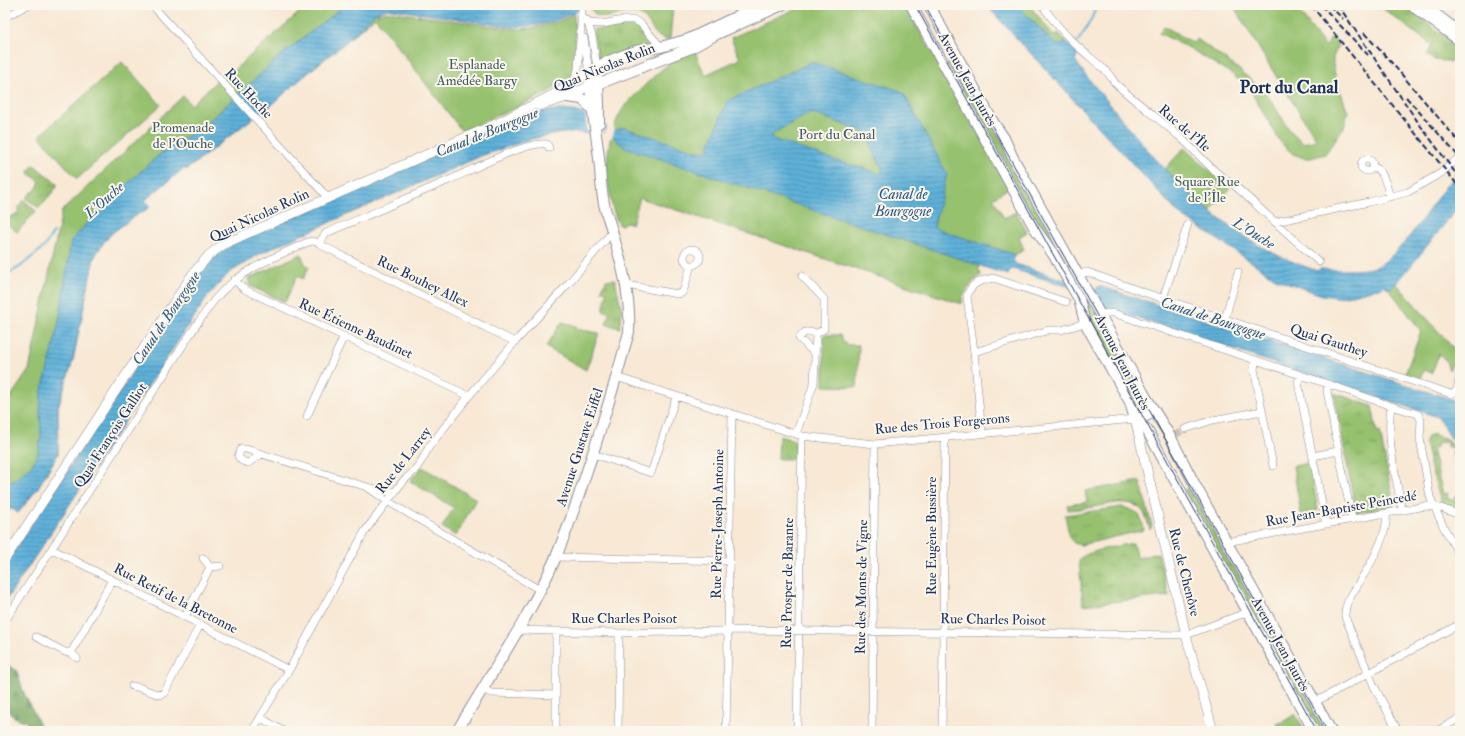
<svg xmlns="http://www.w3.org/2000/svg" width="1465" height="736" font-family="'IM FELL Double Pica',serif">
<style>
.grass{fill:url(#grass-tufts);stroke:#587866}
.forest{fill:url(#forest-firs);stroke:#4a6b60}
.green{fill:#96c16e;stroke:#587866}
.water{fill:url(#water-rules);stroke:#3c709c;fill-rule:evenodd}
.pier{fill:#f8e8d4}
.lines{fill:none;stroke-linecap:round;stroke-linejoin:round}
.stream{stroke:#5eb1d9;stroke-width:2}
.minor-tunnel{stroke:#ccc3bc;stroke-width:7;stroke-dasharray:7 3.5;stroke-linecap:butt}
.minor-casing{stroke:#8a8c99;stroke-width:8}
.tertiary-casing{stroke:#8a8c99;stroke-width:10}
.secondary-casing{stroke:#8a8c99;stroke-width:12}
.minor{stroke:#fff;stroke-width:7}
.tertiary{stroke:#fff;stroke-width:9}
.secondary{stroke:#fff;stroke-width:10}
.tram{stroke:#1b2f5e;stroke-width:1}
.rail{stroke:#1b2f5e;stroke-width:2;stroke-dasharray:6 3;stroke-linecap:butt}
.labels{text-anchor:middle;stroke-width:4;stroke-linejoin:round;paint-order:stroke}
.park-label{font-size:14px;fill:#405b63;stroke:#fbf7ec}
.street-label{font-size:14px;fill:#1b2f5e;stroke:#fbf7ec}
.water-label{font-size:15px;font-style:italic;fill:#2f5683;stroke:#fbf7ec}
.district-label{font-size:18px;font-weight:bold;fill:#1b2f5e;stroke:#fbf7ec}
</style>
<defs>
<pattern id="grass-tufts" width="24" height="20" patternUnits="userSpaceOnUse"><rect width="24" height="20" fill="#96c16e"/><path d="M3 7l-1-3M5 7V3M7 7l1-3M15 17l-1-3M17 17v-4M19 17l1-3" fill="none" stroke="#7a9d5e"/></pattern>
<pattern id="forest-firs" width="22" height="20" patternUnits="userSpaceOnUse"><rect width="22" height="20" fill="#78a761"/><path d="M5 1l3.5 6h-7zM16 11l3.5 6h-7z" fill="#628853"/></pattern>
<pattern id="water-rules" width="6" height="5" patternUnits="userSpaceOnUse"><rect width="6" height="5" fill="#5eb1d9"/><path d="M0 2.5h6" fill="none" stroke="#4d90b3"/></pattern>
</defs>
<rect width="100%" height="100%" fill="#fbf7ec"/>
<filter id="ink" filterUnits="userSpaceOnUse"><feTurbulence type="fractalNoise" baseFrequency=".025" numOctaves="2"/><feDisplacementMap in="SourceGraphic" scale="8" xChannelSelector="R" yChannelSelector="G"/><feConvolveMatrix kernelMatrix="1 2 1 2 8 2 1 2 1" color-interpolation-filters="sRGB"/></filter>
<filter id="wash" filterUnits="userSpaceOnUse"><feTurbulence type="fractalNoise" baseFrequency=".012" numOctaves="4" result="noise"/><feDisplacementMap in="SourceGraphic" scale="16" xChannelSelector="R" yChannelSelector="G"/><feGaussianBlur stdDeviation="0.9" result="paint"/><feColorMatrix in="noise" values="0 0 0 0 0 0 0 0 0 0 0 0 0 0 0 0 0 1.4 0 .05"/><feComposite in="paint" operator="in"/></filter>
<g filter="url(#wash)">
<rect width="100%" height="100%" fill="#f8e8d4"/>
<path class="grass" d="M 1378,5 L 1404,5 L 1460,48 L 1460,62 L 1434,60 L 1427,55 L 1432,45 Z
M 630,23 L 640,27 L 652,44 L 602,60 L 598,57 L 593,31 L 594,29 L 606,29 Z
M 956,59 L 1076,276 L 1070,279 L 1040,232 L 947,64 Z
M 34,165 L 57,184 L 57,187 L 39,208 L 27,199 L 27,197 L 31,193 L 36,190 L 40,182 L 28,172 Z
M 24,200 L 36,211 L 17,232 L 5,222 L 9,217 L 15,215 L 18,212 L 19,206 Z
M 615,279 L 622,311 L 620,328 L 606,324 L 609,317 L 609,312 L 603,311 L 607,292 L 601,291 L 606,280 Z
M 1088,299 L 1141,394 L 1132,399 L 1086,317 L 1082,302 Z
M 1334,393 L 1372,406 L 1377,432 L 1380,432 L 1394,506 L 1356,513 Z
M 1432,434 L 1447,439 L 1449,443 L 1460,446 L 1460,456 L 1453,457 L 1452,447 L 1447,447 L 1447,442 L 1437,443 L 1437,448 L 1432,449 L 1443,494 L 1448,493 L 1447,498 L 1454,501 L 1456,496 L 1458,497 L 1455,507 L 1441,502 L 1431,468 L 1425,443 L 1427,437 Z
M 779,436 L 794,440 L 796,445 L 796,459 L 778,459 Z
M 1140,481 L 1152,526 L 1150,530 C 1148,524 1146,515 1142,510 C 1129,497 1108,505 1093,507 C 1085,509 1076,509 1068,510 L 1067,505 L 1087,502 L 1085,491 Z
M 1192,486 L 1328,731 L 1316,731 L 1183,491 Z
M 1122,507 C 1138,511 1141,514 1144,530 L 1081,545 L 1074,543 L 1070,539 L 1065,515 Z
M 1133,543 L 1137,558 L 1158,553 L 1169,596 L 1083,605 L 1079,560 C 1087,550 1120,546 1133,543 Z
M 1295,714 L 1305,730 L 1280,731 L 1276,724 L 1283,722 Z"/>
<path class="forest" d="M 5,663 L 17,671 L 23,691 L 43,731 L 30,731 L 26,721 C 22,720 17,719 14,717 C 0,705 5,679 5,663 Z"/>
<path class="green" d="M 298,5 L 384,5 L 377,15 L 383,12 L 393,12 L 515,29 C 536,29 555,24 574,14 C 575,28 577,61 572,73 C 565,90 482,122 462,131 L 375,17 C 337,50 296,81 259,116 L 258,114 L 186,170 L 184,168 L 145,200 L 150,207 L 142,212 L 140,212 L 138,214 L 113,232 L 103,243 L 96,254 L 93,262 L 73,360 L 58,407 L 58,454 L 37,489 L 18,513 L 11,508 L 5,516 L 5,405 L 29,370 L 62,211 L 183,96 L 191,105 L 222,76 L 227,76 L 233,71 L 302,10 Z
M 588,5 L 673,5 L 670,39 C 653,42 652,19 638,14 C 617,8 602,30 588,5 Z
M 804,5 L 906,5 L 912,18 L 1010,187 L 993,198 L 1004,218 L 1016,212 L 1027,232 L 1019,237 L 1024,250 L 1015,255 L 986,245 L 978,269 L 980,272 L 981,275 L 973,282 L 962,297 L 962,304 L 640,198 L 632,224 L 626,222 L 620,226 C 613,215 611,201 609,188 C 604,161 609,126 627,103 C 633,97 639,92 644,86 C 659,70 674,59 694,50 L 705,75 L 740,59 L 731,38 Z
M 1017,5 L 1029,5 L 1055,37 L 1058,33 L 1066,41 L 1062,45 L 1055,44 Z
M 1233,5 L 1294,5 L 1326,47 L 1332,36 L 1338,44 L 1333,58 L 1333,65 L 1336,79 L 1348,112 L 1344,127 L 1325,154 L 1311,158 L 1304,158 L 1293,154 L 1281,143 L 1249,88 L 1232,74 L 1189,48 L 1159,33 L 1164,26 L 1193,43 L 1197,39 L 1237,68 L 1266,93 L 1289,129 L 1303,143 L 1317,140 L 1271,68 Z
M 122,62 L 161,105 L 77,179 L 39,136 Z
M 1184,148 L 1230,189 L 1210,211 L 1189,194 L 1165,169 Z
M 301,254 L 305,264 L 309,267 L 303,279 L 297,276 L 285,302 L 250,286 L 248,279 Z
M 1396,283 L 1459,355 L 1449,370 L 1446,361 L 1439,353 L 1432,373 L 1423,370 L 1420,380 L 1405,375 L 1421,331 L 1389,289 Z
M 562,322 L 576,326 L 576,329 L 599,333 L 586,370 L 546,347 Z
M 824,335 L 840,335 L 846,345 L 859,345 L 857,387 L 824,386 Z
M 1309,463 L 1318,510 L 1301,514 L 1293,466 Z
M 422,467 L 476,499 L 456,536 L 442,527 L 454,508 L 410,481 Z"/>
<path class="water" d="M 345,5 L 587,5 L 573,13 L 551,22 L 538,25 L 513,27 L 392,9 C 385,9 379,11 373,15 L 345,43 L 313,68 L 259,116 L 258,114 L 186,170 L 184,168 L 145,200 L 150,207 L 142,212 L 140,212 L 138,214 L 113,232 L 103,243 L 96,254 L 93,262 L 73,360 L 58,407 L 58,454 L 37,489 L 18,513 L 11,508 L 5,516 L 5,485 L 15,480 L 29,468 L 35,460 L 39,449 L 41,437 L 40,411 L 41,394 L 52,353 L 61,310 L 62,300 L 71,241 L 99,210 L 98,209 L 115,191 L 117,193 L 159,155 L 208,122 L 280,56 Z
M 986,5 L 1017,5 L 1055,44 L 1062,45 L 1066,41 L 1078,55 L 1075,60 C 1087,79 1103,95 1117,113 C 1160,167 1205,216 1267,250 C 1283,258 1300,265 1317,271 L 1320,269 C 1333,270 1359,271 1372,268 C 1399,261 1431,204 1449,182 C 1452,179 1456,175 1460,172 L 1460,205 L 1410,267 L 1397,283 L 1388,289 L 1385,285 L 1379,288 L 1352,295 L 1337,297 L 1322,295 L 1277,279 L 1178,213 Z
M 812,62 L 903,92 L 947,174 L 934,226 L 937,229 L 1015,255 L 1013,260 L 1016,264 L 1095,290 L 1099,286 L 1460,402 L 1460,443 L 1452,440 L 1438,417 L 1104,307 L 1098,296 L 1013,269 L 1010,270 L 1008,275 L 624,147 L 612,136 L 573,132 L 563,133 L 531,139 L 481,156 L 274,247 L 258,255 L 229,273 L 208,296 L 5,602 L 5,565 L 193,280 L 211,259 L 237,242 L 508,123 C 533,114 559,103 585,115 C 592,117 610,130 616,130 C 618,130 622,128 625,128 L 700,152 L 704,152 L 708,149 L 727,101 ZM 811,113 L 865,132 L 882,169 L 882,173 L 881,174 L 828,158 L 773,139 L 772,135 L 775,132 Z"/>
<path class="pier" d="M 585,113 L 604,122 L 604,135 L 608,124 L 615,128 L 612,138 L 588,136 Z"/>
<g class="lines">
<path class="stream" d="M 1070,50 C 1083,37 1091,22 1097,5
M 5,275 L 20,267 L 44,247 L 54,232"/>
</g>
</g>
<g filter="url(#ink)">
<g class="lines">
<path class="minor-tunnel" d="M 1175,435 L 1185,429"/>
<defs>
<path id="minor" d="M 152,5 L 328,198
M 1042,5 C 1052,19 1063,33 1076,45 C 1086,54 1096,62 1106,71 C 1110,75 1112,79 1115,83 C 1136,103 1160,119 1181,138 C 1199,154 1213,173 1234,185 L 1319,262
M 5,17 L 28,5
M 587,20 L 592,36 L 597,67
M 588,23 L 602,24 L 623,20 L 634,20 L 640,23 L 661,47
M 584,38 L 589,72
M 574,81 L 578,70 L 582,9
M1361 165a6 6 0 1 1 12 0a6 6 0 1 1-12 0Z
M 1374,167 C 1385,172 1386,186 1390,197
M 1275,222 L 1369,202 L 1408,192 L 1441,173 L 1460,157
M 319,243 L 325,247 L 515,342
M684 257a8 8 0 1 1 16 0a8 8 0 1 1-16 0Z
M 802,276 L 824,299 L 824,329 L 816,334
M 1078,276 L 1086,272 L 1090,273 L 1140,291 L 1451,394 L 1457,391 L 1460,392
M 234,280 L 244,289 L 469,396
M 626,285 L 678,294 L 682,293 L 684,289 L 691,265
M 1163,298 L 1188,224
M 1100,315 L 1107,313 L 1113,313 L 1328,384 L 1391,406 L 1418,414 L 1421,420 L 1420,438 L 1430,497 L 1443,526 L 1460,556
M 1225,319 L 1238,272
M 974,352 L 1049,330 L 1061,330 L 1085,323
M 815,354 L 799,338 L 805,332 L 813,332 L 816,334
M 1256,360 L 1254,369 L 1273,466
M 1300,375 L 1298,382 L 1326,524
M 616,377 L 802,436 L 875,444 L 1135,419
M 1328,384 L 1327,391 L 1352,520
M 1457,391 L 1460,372
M 1391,406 C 1386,441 1396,476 1402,510
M 732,415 L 728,627 L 731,630 L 1186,635 L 1248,612
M 307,416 L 344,336
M 1185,429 L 1213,420 L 1262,411
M 982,433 L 974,352 L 967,296 C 972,282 980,281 993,278 L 1066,302
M 796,434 L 814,383 L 816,334
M 262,454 L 248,463 L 242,461 L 238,456 L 241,449 L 246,449 L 367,487 L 384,491 L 395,492
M 593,454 L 651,473 L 676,397
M 1313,456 L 1338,451
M 367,487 L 387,501 L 540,590
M 1386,514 C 1389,533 1370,565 1360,581 C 1353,594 1344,602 1345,617 L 1374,686 L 1398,731
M 1226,542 L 1426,506 L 1441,508 L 1460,515
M 52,549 L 289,670
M 556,557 L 730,561
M 203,558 L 210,567
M 210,567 L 220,566
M 185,617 L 210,567
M 5,621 L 189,336 C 198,323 206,310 216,298 C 240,270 275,257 308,242 L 313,241 L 319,243 L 326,233 C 367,216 407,198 447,181 C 468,172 527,140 547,144 L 549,148
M 518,630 L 619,633 L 724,631 L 728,635 L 726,731
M 36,637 L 65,652 L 68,653 L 72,651 L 112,580
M 70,652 L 77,658
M 132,686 L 141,688 L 159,695 L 164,693 L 200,625
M 483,689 L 491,693 L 556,695
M 1315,702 L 1460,624
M 261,718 L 283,731
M 252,731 L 289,670 L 365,531 L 403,481 C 414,473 423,460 429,447 L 469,396 L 515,342 L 567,285 L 613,231
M 556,731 L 556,631
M 618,731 L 619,633
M 797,731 L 802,436
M 872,731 L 875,444
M 942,731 L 945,437
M 1437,731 L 1460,718"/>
<path id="tertiary" d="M 539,106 L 567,97 L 589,86 L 596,84
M 1135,419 L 1186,635 L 1213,731
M 5,559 L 192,275 L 209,255 L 224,244 L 498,123 L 566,88 L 589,72"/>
<path id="secondary" d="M 911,5 L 1034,227 L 1053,254 L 1079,299 L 1085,323 L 1130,402 L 1135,419 L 1147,430 L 1314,731
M 929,5 L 993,122 L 1004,138 L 1013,158 L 1144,394 L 1171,438 L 1195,485 L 1331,731
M 1411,5 L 1460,41
M 1424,5 L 1460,33
M 597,67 L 599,102 L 599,123
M 598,84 L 691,48 L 717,34 L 782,5
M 567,97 L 582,99 L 592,109
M 1135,419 L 1144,417 L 1155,411
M 457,731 C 491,674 529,618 556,557 C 566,533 575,508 583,483 C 600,433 615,383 629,332 C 631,298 622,264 612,231 C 610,223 607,216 605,208 C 600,189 601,170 598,150 C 595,124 590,99 589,72 L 604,63 L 624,55 L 639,50 L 661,47 L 689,39 L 761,5"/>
</defs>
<use href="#minor" class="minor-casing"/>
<use href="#tertiary" class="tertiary-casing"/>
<use href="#secondary" class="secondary-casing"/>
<use href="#minor" class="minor"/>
<use href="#tertiary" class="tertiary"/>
<use href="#secondary" class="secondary"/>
<path class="tram" d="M 915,5 L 1317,731
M 925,5 L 1327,731"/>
<path class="rail" d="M 1311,5 L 1460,188
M 1321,5 L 1368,55
M 1329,5 L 1343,19
M 1338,5 L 1420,125 L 1460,179
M 1364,33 L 1391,62 L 1460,143
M 1406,97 L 1460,158"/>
</g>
</g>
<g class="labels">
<g class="park-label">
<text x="477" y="69">Esplanade<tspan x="477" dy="16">Amédée Bargy</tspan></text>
<text x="183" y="132">Promenade<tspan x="183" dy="16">de l'Ouche</tspan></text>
<text x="837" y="139">Port du Canal</text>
<text x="1207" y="186">Square Rue<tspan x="1207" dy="16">de l'Île</tspan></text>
</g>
<g class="street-label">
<text transform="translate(604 67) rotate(-22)" y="5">Quai Nicolas Rolin</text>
<text transform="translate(968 79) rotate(61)" y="5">Avenue Jean Jaurès</text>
<text transform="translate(249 93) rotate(47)" y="5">Rue Hoche</text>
<text transform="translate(1185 128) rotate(41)" y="5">Rue de l'Île</text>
<text transform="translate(259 215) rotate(-25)" y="5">Quai Nicolas Rolin</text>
<text transform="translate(423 281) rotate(26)" y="5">Rue Bouhey Allex</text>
<text transform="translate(356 328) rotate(25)" y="5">Rue Étienne Baudinet</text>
<text transform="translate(1329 340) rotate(18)" y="5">Quai Gauthey</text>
<text transform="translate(1123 362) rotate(63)" y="5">Avenue Jean Jaurès</text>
<text transform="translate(942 423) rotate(-5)" y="5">Rue des Trois Forgerons</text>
<text transform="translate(110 435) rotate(-57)" y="5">Quai François Galliot</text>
<text transform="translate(579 447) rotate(-72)" y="5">Avenue Gustave Eiffel</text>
<text transform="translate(403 460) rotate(-52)" y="5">Rue de Larrey</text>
<text transform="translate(1341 508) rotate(-10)" y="5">Rue Jean-Baptiste Peincedé</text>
<text transform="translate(717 524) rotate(-89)" y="5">Rue Pierre-Joseph Antoine</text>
<text transform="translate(931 536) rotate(-90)" y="5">Rue Eugène Bussière</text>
<text transform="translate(1185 572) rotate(76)" y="5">Rue de Chenôve</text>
<text transform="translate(787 583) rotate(-89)" y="5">Rue Prosper de Barante</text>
<text transform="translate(861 587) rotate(-89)" y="5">Rue des Monts de Vigne</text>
<text transform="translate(176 598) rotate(27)" y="5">Rue Retif de la Bretonne</text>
<text x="624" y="623">Rue Charles Poisot</text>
<text transform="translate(993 619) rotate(1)" y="5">Rue Charles Poisot</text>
<text transform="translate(1281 644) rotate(61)" y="5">Avenue Jean Jaurès</text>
</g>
<g class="water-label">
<text transform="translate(487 132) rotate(-22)" y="5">Canal de Bourgogne</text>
<text x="903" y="199">Canal de<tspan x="903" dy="17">Bourgogne</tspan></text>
<text transform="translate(104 200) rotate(-42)" y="5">L'Ouche</text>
<text transform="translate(1254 233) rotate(32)" y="5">L'Ouche</text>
<text transform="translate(166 318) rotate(-56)" y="5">Canal de Bourgogne</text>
<text transform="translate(1213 318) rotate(18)" y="5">Canal de Bourgogne</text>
</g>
<g class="district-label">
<text x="1289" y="93">Port du Canal</text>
</g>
</g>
<rect width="1465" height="736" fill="none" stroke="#fbf7ec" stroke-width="20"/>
</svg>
